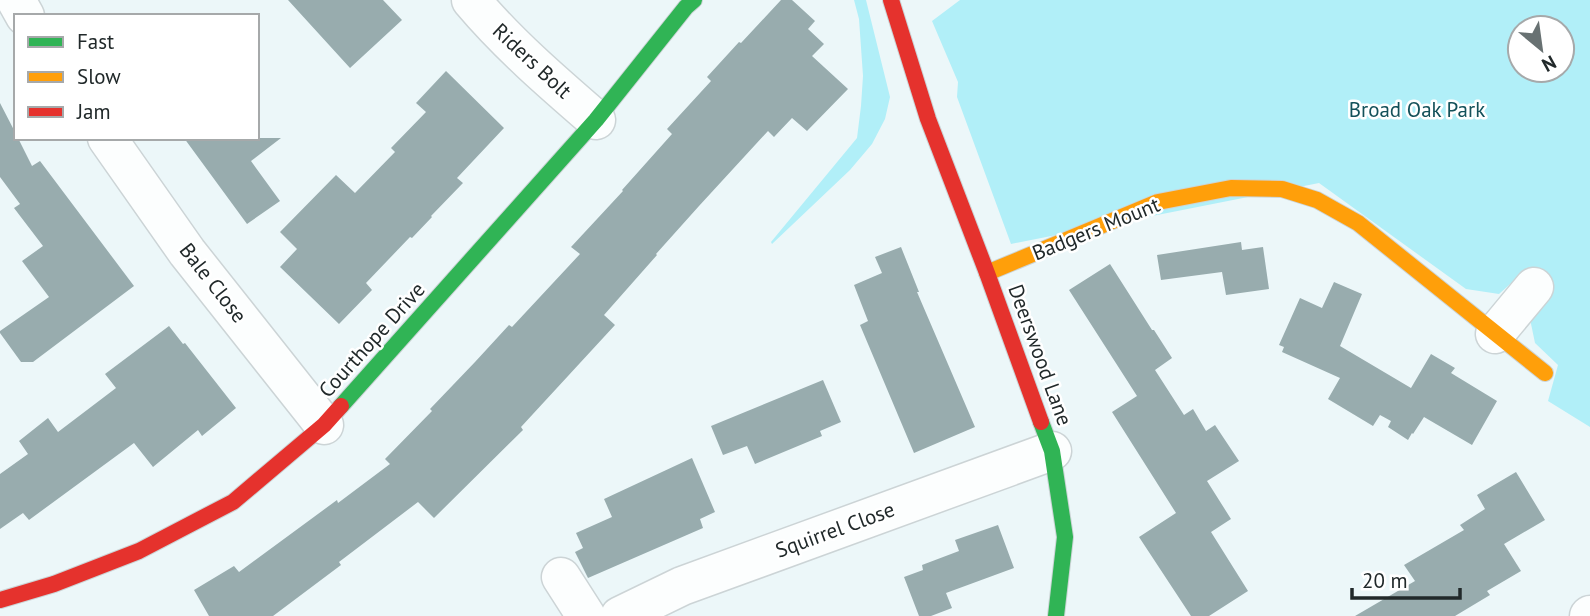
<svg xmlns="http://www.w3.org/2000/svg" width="1590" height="616" font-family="'PT Sans',sans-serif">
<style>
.green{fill:#b1eff8;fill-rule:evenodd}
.building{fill:#98acae}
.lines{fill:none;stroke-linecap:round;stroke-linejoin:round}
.street-casing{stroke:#ccd4d6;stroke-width:41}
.fast-casing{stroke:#ccd4d6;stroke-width:18}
.slow-casing{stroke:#ccd4d6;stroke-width:18}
.jam-casing{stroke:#ccd4d6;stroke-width:18}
.street{stroke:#fcfefe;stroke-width:38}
.fast{stroke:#30b455;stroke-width:16}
.slow{stroke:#ff9f0a;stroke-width:16}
.jam{stroke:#e5322d;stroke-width:16}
.labels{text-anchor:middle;stroke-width:5;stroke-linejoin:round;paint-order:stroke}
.street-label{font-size:21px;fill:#21292a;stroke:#fff}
.park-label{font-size:21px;fill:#13515a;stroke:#fff}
</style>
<rect width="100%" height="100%" fill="#ecf7f9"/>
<path class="green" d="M 854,0 L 866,0 L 890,97 L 885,119 L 872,144 L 850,170 L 772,244 L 771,242 L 857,138 L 861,106 L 863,76 L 859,19 Z
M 960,0 L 1590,0 L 1590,427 L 1548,401 L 1558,365 L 1535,343 L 1530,319 L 1550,296 L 1526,270 L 1499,294 L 1466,289 L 1319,183 L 1011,244 L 957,97 L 958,82 L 932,21 ZM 1520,28 L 1562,28 L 1562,70 L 1520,70 Z"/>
<path class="building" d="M 288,0 L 383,0 L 402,20 L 350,68 Z
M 781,0 L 792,0 L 815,21 L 808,29 L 824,44 L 812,56 L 848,89 L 807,131 L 792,118 L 774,137 L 768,131 L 699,206 L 656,254 L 657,255 L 604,315 L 615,325 L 521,427 L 523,430 L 434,518 L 418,502 L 339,562 L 341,565 L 273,616 L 209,616 L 194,590 L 234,566 L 239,572 L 337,500 L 338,503 L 390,464 L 385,459 L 432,411 L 430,409 L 475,362 L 509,325 L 512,327 L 580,254 L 571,247 L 623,191 L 622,190 L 672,134 L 667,129 L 711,81 L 707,77 L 739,42 L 741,43 Z
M 446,71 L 504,128 L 457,178 L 463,183 L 431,216 L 432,217 L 412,238 L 410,237 L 366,283 L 372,290 L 339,324 L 280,267 L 297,249 L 280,232 L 336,175 L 355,193 L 395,152 L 391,148 L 426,112 L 416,103 Z
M 0,103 L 16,134 L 16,138 L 18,138 L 32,166 L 40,161 L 134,286 L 33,362 L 21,362 L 0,333 L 0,331 L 49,297 L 22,261 L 43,246 L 14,208 L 20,204 L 0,177 Z
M 184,138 L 281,138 L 251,161 L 280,201 L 247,224 Z
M 1241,242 L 1242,250 L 1263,247 L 1269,289 L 1226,295 L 1222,272 L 1161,280 L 1157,255 Z
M 901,247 L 919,292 L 917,292 L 975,427 L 914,453 L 860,325 L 868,321 L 854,285 L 882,273 L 875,257 Z
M 1110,264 L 1152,330 L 1154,330 L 1172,358 L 1155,370 L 1184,415 L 1193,409 L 1206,431 L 1215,425 L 1239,461 L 1207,481 L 1231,519 L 1211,532 L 1248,591 L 1209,616 L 1191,616 L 1139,537 L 1176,513 L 1112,412 L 1137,396 L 1069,290 Z
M 1334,282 L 1362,294 L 1340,346 L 1411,388 L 1431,354 L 1455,368 L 1451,373 L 1497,401 L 1472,445 L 1424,417 L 1413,434 L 1412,433 L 1408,440 L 1388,427 L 1391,421 L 1380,415 L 1373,426 L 1328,399 L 1340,378 L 1282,352 L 1284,347 L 1279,345 L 1300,298 L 1322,308 Z
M 169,326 L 183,344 L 185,343 L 236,408 L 202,436 L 198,430 L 153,467 L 134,443 L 29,520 L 23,513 L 0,529 L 0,474 L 28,454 L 19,441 L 48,418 L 58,432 L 116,388 L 105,374 Z
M 823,380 L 841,422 L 820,431 L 822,436 L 755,464 L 747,446 L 723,455 L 711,426 Z
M 692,458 L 715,512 L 700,519 L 703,528 L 588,578 L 575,552 L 583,548 L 576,533 L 612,517 L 604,499 Z
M 1516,472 L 1545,520 L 1504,544 L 1521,571 L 1487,591 L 1490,595 L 1455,616 L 1355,616 L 1415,581 L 1404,565 L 1464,530 L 1460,525 L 1485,509 L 1477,495 Z
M 998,525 L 1014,568 L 946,593 L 952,608 L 931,616 L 919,616 L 904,577 L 923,570 L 922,565 L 959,551 L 955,540 Z"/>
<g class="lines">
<defs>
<path id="street" d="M 16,0 L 25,16
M 471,0 C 508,44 552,82 596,120
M 107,138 L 187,252 L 324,425
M 1495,334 L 1534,287
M 561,577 L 586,616
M 620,616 L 682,586 L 1052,451
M 1589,616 L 1590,615"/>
<path id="fast" d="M 341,406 L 596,120 L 686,7 L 694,0
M 1041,422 L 1052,451 L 1065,537 L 1056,616"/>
<path id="slow" d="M 987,273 L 1158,202 L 1231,188 L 1282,189 L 1317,200 L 1358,223 L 1545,373"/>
<path id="jam" d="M 891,0 L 928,119 L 987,273 L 1041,422
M 0,600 L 54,584 L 139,551 L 233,502 L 324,425 L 341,406"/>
</defs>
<use href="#street" class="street-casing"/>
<use href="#fast" class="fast-casing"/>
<use href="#slow" class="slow-casing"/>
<use href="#jam" class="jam-casing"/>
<use href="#street" class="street"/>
<use href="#fast" class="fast"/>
<use href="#slow" class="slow"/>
<use href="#jam" class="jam"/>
</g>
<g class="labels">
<g class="street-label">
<text transform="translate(532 61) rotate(43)" y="7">Riders Bolt</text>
<text transform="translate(1096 229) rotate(-22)" y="7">Badgers Mount</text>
<text transform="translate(213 283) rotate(52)" y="7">Bale Close</text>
<text transform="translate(372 340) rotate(-48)" y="7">Courthope Drive</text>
<text transform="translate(1040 355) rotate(70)" y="7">Deerswood Lane</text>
<text transform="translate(835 530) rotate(-20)" y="7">Squirrel Close</text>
</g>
<g class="park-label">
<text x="1417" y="117">Broad Oak Park</text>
</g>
</g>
<rect x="14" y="14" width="245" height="126" fill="#ffffff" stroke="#a6a9aa" stroke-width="2"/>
<rect x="28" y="37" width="35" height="10" fill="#30b455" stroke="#a6a9aa" stroke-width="2"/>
<text x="77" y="49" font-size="21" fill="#21292a">Fast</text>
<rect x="28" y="72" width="35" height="10" fill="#ff9f0a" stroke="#a6a9aa" stroke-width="2"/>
<text x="77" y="84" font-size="21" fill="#21292a">Slow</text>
<rect x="28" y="107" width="35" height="10" fill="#e5322d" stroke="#a6a9aa" stroke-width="2"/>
<text x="77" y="119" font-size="21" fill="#21292a">Jam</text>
<g transform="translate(1541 49) rotate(151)"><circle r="33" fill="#ffffff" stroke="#a6a9aa" stroke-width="2"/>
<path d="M0-5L12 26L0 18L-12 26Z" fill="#687172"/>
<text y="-10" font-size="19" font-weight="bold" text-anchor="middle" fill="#21292a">N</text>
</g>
<path d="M1352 588v10h108v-10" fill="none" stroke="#21292a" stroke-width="3.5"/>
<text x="1362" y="588" font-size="21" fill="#21292a" stroke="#ffffff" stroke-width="5" paint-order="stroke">20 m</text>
</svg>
